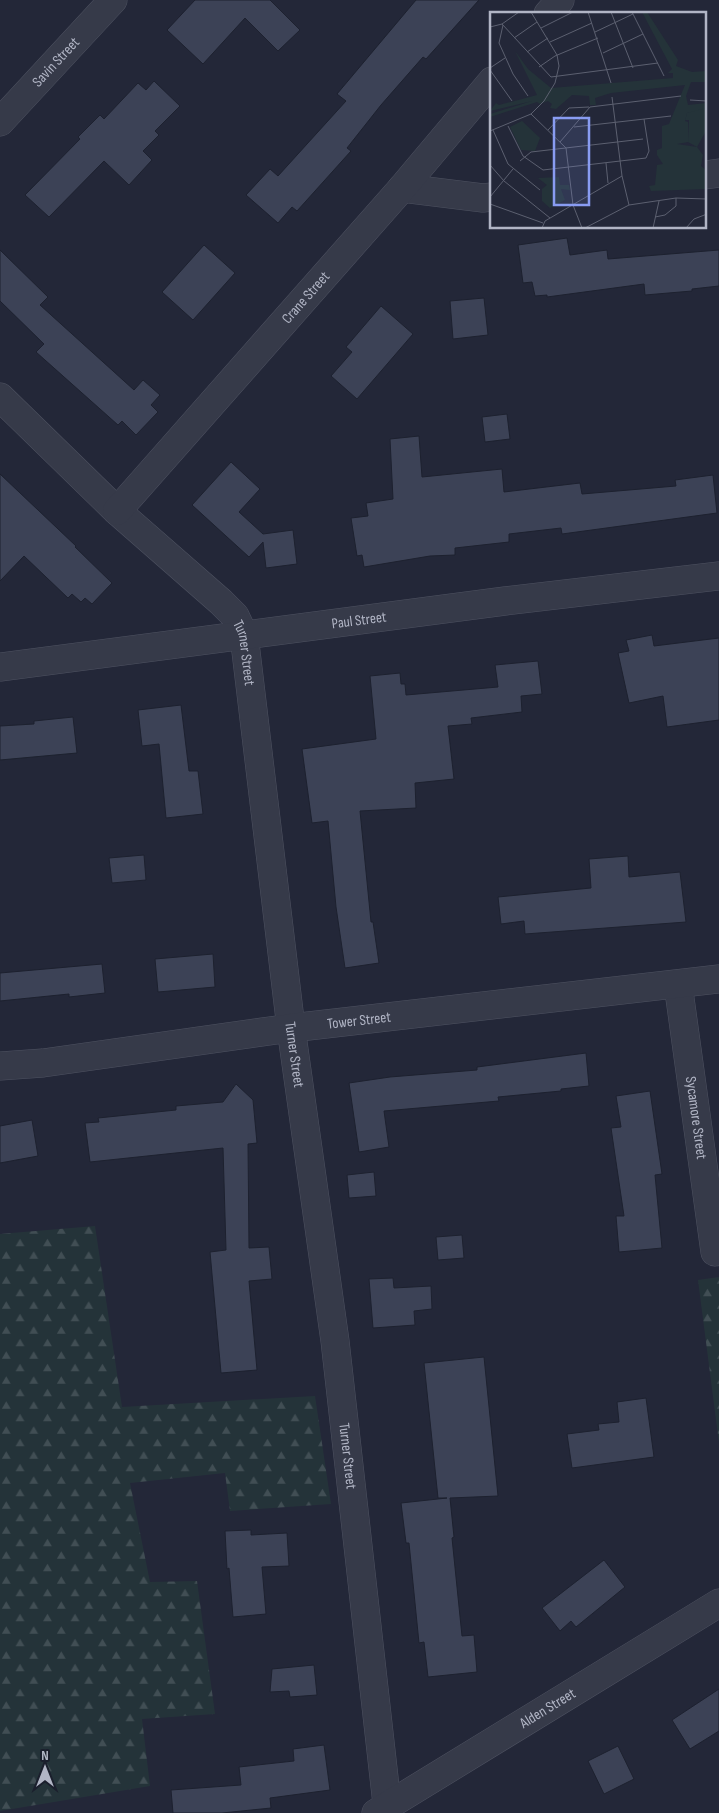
<svg xmlns="http://www.w3.org/2000/svg" width="719" height="1813" font-family="'Sofia Sans Condensed',sans-serif">
<style>
.forest{fill:url(#forest-firs)}
.building{fill:#3c4256;stroke:#1d212f}
.lines{fill:none;stroke-linecap:round;stroke-linejoin:round}
.minor-casing{stroke:#4e5261;stroke-width:29}
.minor{stroke:#363a49;stroke-width:28}
.labels{text-anchor:middle;stroke-width:4;stroke-linejoin:round;paint-order:stroke}
.street-label{font-size:15px;fill:#b1b5c5;stroke:#1b1f2d}
.inset-road{fill:none;stroke:#5c6070;stroke-width:1}
.view{fill:#899cf2;fill-opacity:0.15;stroke:#899cf2;stroke-width:2.5}
.inset-edge{fill:none;stroke:#b1b5c5;stroke-width:2.5}
</style>
<defs>
<pattern id="forest-firs" width="22" height="20" patternUnits="userSpaceOnUse" patternTransform="scale(1.25)"><rect width="22" height="20" fill="#243339"/><path d="M5 1l3.5 6h-7zM16 11l3.5 6h-7z" fill="#414e54"/></pattern>
</defs>
<rect width="100%" height="100%" fill="#232738"/>
<path class="forest" d="M 95,1226 L 122,1407 L 315,1396 L 331,1504 L 230,1511 L 225,1473 L 130,1483 L 150,1582 L 197,1581 L 215,1714 L 142,1719 L 150,1786 L 0,1811 L 0,1234 Z
M 719,1277 L 719,1443 L 698,1280 Z"/>
<path class="building" d="M 195,0 L 270,0 L 300,30 L 278,51 L 245,18 L 203,64 L 167,30 Z
M 416,0 L 479,0 L 426,59 L 423,57 L 381,105 L 347,148 L 351,151 L 297,211 L 292,207 L 278,223 L 246,195 L 270,169 L 278,176 L 346,101 L 337,94 Z
M 154,81 L 180,106 L 155,131 L 159,135 L 143,151 L 152,160 L 129,185 L 104,161 L 49,217 L 25,195 L 80,139 L 78,137 L 100,115 L 104,119 L 138,83 L 146,90 Z
M 567,238 L 570,255 L 607,250 L 608,259 L 719,250 L 719,286 L 692,289 L 692,291 L 645,295 L 644,284 L 547,297 L 547,295 L 535,296 L 532,282 L 523,283 L 518,245 Z
M 204,245 L 235,273 L 193,320 L 162,292 Z
M 0,250 L 48,297 L 40,305 L 134,390 L 143,380 L 160,395 L 151,405 L 158,412 L 136,435 L 122,421 L 118,425 L 36,352 L 44,344 L 0,301 Z
M 484,298 L 488,335 L 453,339 L 450,301 Z
M 381,306 L 413,334 L 357,399 L 331,376 L 352,352 L 346,347 Z
M 507,414 L 510,439 L 485,442 L 482,417 Z
M 419,436 L 422,477 L 502,469 L 504,492 L 580,483 L 582,494 L 676,486 L 675,480 L 713,475 L 717,513 L 562,534 L 561,528 L 509,534 L 509,542 L 455,548 L 455,555 L 430,556 L 364,567 L 362,555 L 357,556 L 351,518 L 368,516 L 366,503 L 393,499 L 390,439 Z
M 231,462 L 260,489 L 239,512 L 263,534 L 293,530 L 297,564 L 266,568 L 263,542 L 249,557 L 192,505 Z
M 0,474 L 76,546 L 75,547 L 112,583 L 92,604 L 85,598 L 81,602 L 72,594 L 68,598 L 24,556 L 0,581 Z
M 652,635 L 654,646 L 719,638 L 719,720 L 667,727 L 663,696 L 629,703 L 618,653 L 629,651 L 626,640 Z
M 538,661 L 542,694 L 521,696 L 522,712 L 471,718 L 472,724 L 448,726 L 454,779 L 415,783 L 416,808 L 360,811 L 371,922 L 373,922 L 379,963 L 345,968 L 336,907 L 328,821 L 312,823 L 302,749 L 376,739 L 370,676 L 400,673 L 401,684 L 405,684 L 406,695 L 498,687 L 495,665 Z
M 181,705 L 189,771 L 198,771 L 203,814 L 166,818 L 159,744 L 142,746 L 138,710 Z
M 73,717 L 77,753 L 0,760 L 0,726 L 34,724 L 34,721 Z
M 144,855 L 146,880 L 112,883 L 109,858 Z
M 628,856 L 629,877 L 680,872 L 686,922 L 525,934 L 524,921 L 501,924 L 498,897 L 591,888 L 589,859 Z
M 213,954 L 215,987 L 158,992 L 155,959 Z
M 102,964 L 105,993 L 69,997 L 69,994 L 0,1001 L 0,973 Z
M 586,1053 L 589,1086 L 561,1089 L 561,1091 L 498,1097 L 499,1101 L 384,1111 L 389,1147 L 359,1152 L 349,1083 L 390,1077 L 477,1070 L 477,1067 Z
M 236,1084 L 253,1100 L 257,1143 L 248,1144 L 249,1248 L 269,1247 L 272,1279 L 249,1281 L 257,1370 L 221,1373 L 210,1252 L 226,1250 L 223,1148 L 90,1162 L 85,1123 L 99,1122 L 98,1118 L 176,1110 L 176,1106 L 223,1102 Z
M 650,1091 L 662,1174 L 655,1175 L 662,1248 L 619,1252 L 616,1216 L 624,1216 L 611,1128 L 621,1127 L 616,1096 Z
M 32,1120 L 38,1156 L 0,1163 L 0,1126 Z
M 374,1172 L 376,1196 L 349,1198 L 347,1175 Z
M 462,1235 L 464,1258 L 438,1260 L 436,1237 Z
M 393,1278 L 394,1288 L 431,1286 L 432,1309 L 414,1311 L 415,1325 L 373,1328 L 369,1279 Z
M 484,1357 L 498,1496 L 450,1498 L 454,1537 L 452,1538 L 462,1636 L 474,1635 L 477,1672 L 428,1677 L 424,1642 L 419,1643 L 409,1543 L 406,1543 L 401,1503 L 447,1498 L 438,1498 L 424,1363 Z
M 646,1398 L 654,1457 L 572,1468 L 567,1434 L 599,1430 L 598,1424 L 619,1422 L 617,1402 Z
M 251,1530 L 251,1535 L 287,1533 L 289,1566 L 262,1567 L 266,1614 L 233,1617 L 229,1568 L 227,1569 L 225,1531 Z
M 604,1560 L 625,1587 L 576,1627 L 571,1621 L 560,1631 L 542,1608 Z
M 314,1665 L 317,1695 L 290,1697 L 289,1691 L 270,1692 L 272,1669 Z
M 719,1689 L 719,1731 L 690,1749 L 672,1720 Z
M 324,1745 L 330,1790 L 270,1798 L 271,1808 L 222,1813 L 173,1813 L 171,1790 L 241,1785 L 239,1767 L 294,1761 L 293,1749 Z
M 618,1746 L 634,1779 L 604,1794 L 588,1761 Z"/>
<g class="lines">
<defs>
<g id="minor">
<path d="M 548,14 L 560,0"/>
<path id="s1" d="M 0,122 L 113,0"/>
<path d="M 705,175 L 719,173"/>
<path d="M 402,188 L 483,198 L 492,197"/>
<path id="s2" d="M 0,397 L 117,511 L 221,602 L 235,616 L 244,635 L 291,1028 L 335,1341 L 388,1813"/>
<path id="s3" d="M 117,511 L 402,188 L 492,81"/>
<path id="s4" d="M 0,667 L 505,601 L 719,576"/>
<path id="s5" d="M 678,984 L 715,1252"/>
<path id="s6" d="M 0,1066 L 43,1063 L 291,1028 L 719,979"/>
<path id="s7" d="M 376,1813 L 719,1603"/>
</g>
</defs>
<use href="#minor" class="minor-casing"/>
<use href="#minor" class="minor"/>
</g>
<g class="labels">
<g class="street-label">
<text dy="5" stroke="none"><textPath href="#s1" startOffset="82">Savin Street</textPath></text>
<text dy="5" stroke="none"><textPath href="#s3" startOffset="285">Crane Street</textPath></text>
<text dy="5" stroke="none"><textPath href="#s4" startOffset="362">Paul Street</textPath></text>
<text dy="5" stroke="none"><textPath href="#s2" startOffset="360">Turner Street</textPath></text>
<text dy="5" stroke="none"><textPath href="#s6" startOffset="362">Tower Street</textPath></text>
<text dy="5" stroke="none"><textPath href="#s2" startOffset="765">Turner Street</textPath></text>
<text dy="5" stroke="none"><textPath href="#s5" startOffset="135">Sycamore Street</textPath></text>
<text dy="5" stroke="none"><textPath href="#s2" startOffset="1170">Turner Street</textPath></text>
<text dy="5" stroke="none"><textPath href="#s7" startOffset="201">Alden Street</textPath></text>
</g>
</g>
<g transform="translate(490 12)">
<rect width="216" height="216" fill="#232738"/>
<path d="M 207,96 L 216,96 L 216,119 L 207,135 L 198,130 L 199,108 L 195,108 L 197,101 Z" fill="#243339"/>
<path d="M 152,0 L 157,0 L 188,48 L 186,54 L 202,60 L 216,59 L 216,70 L 201,70 L 196,84 L 198,93 L 216,91 L 216,96 L 197,101 L 195,109 L 198,110 L 198,130 L 187,132 L 207,135 L 213,143 L 211,154 L 216,158 L 216,177 L 161,179 L 159,174 L 165,173 L 167,153 L 173,152 L 167,143 L 167,138 L 172,136 L 172,114 L 179,112 L 195,73 L 121,81 L 105,86 L 106,93 L 100,93 L 99,84 L 82,83 L 66,97 L 60,96 L 62,92 L 58,89 L 50,92 L 47,90 L 0,105 L 0,102 L 42,89 L 0,99 L 6,91 L 9,93 L 47,83 L 25,39 L 38,57 L 61,76 L 183,66 L 183,61 L 178,61 L 182,57 ZM 69,165 L 70,173 L 79,173 L 80,178 L 71,177 L 75,188 L 60,196 L 52,189 L 52,177 L 57,173 L 48,166 Z" fill="#243339"/>
<path d="M 32,109 L 50,126 L 45,139 L 31,138 L 20,115 Z" fill="#243339"/>
<path class="inset-road" d="M 98,0 L 121,71M 121,0 L 143,56M 142,0 L 174,64M 12,12 L 61,65 L 168,51M 13,13 L 9,31 L 23,62 L 38,84M 0,15 L 12,12 L 29,0M 51,16 L 83,0M 105,20 L 143,2M 24,26 L 47,10M 60,30 L 102,11M 37,40 L 58,26M 113,41 L 153,22M 49,55 L 65,44 L 108,26M 0,56 L 15,46M 0,58 L 22,89M 122,85 L 132,164 L 139,193M 200,88 L 217,89M 41,102 L 76,136 L 83,193 L 92,216M 18,114 L 33,144 L 53,158 L 156,146 L 159,139 L 154,107M 84,115 L 181,104M 3,118 L 18,152 L 50,178M 58,118 L 79,96 L 99,95M 0,119 L 41,102 L 54,89 L 65,71 L 69,54 L 67,43 L 41,0M 70,130 L 100,95 L 191,84M 30,149 L 41,140 L 153,127M 116,151 L 118,171M 0,153 L 14,169 L 60,206M 0,185 L 23,157M 0,192 L 53,211M 165,205 L 175,203 L 186,194 L 186,186M 52,216 L 55,209 L 132,164M 95,216 L 139,193 L 186,186 L 217,187M 163,216 L 169,189M 196,216 L 204,207 L 217,202"/>
<path class="view" d="M 64,106 L 99,106 L 99,193 L 64,193 Z"/>
<rect width="216" height="216" class="inset-edge"/>
</g>
<g transform="translate(45 1768)" stroke="#1b1f2d" stroke-width="4" paint-order="stroke">
<path d="M0-4L9 19L0 12L-9 19Z" fill="#b1b5c5"/>
<text y="-8" font-size="14" font-weight="bold" text-anchor="middle" fill="#b1b5c5">N</text>
</g>
</svg>
